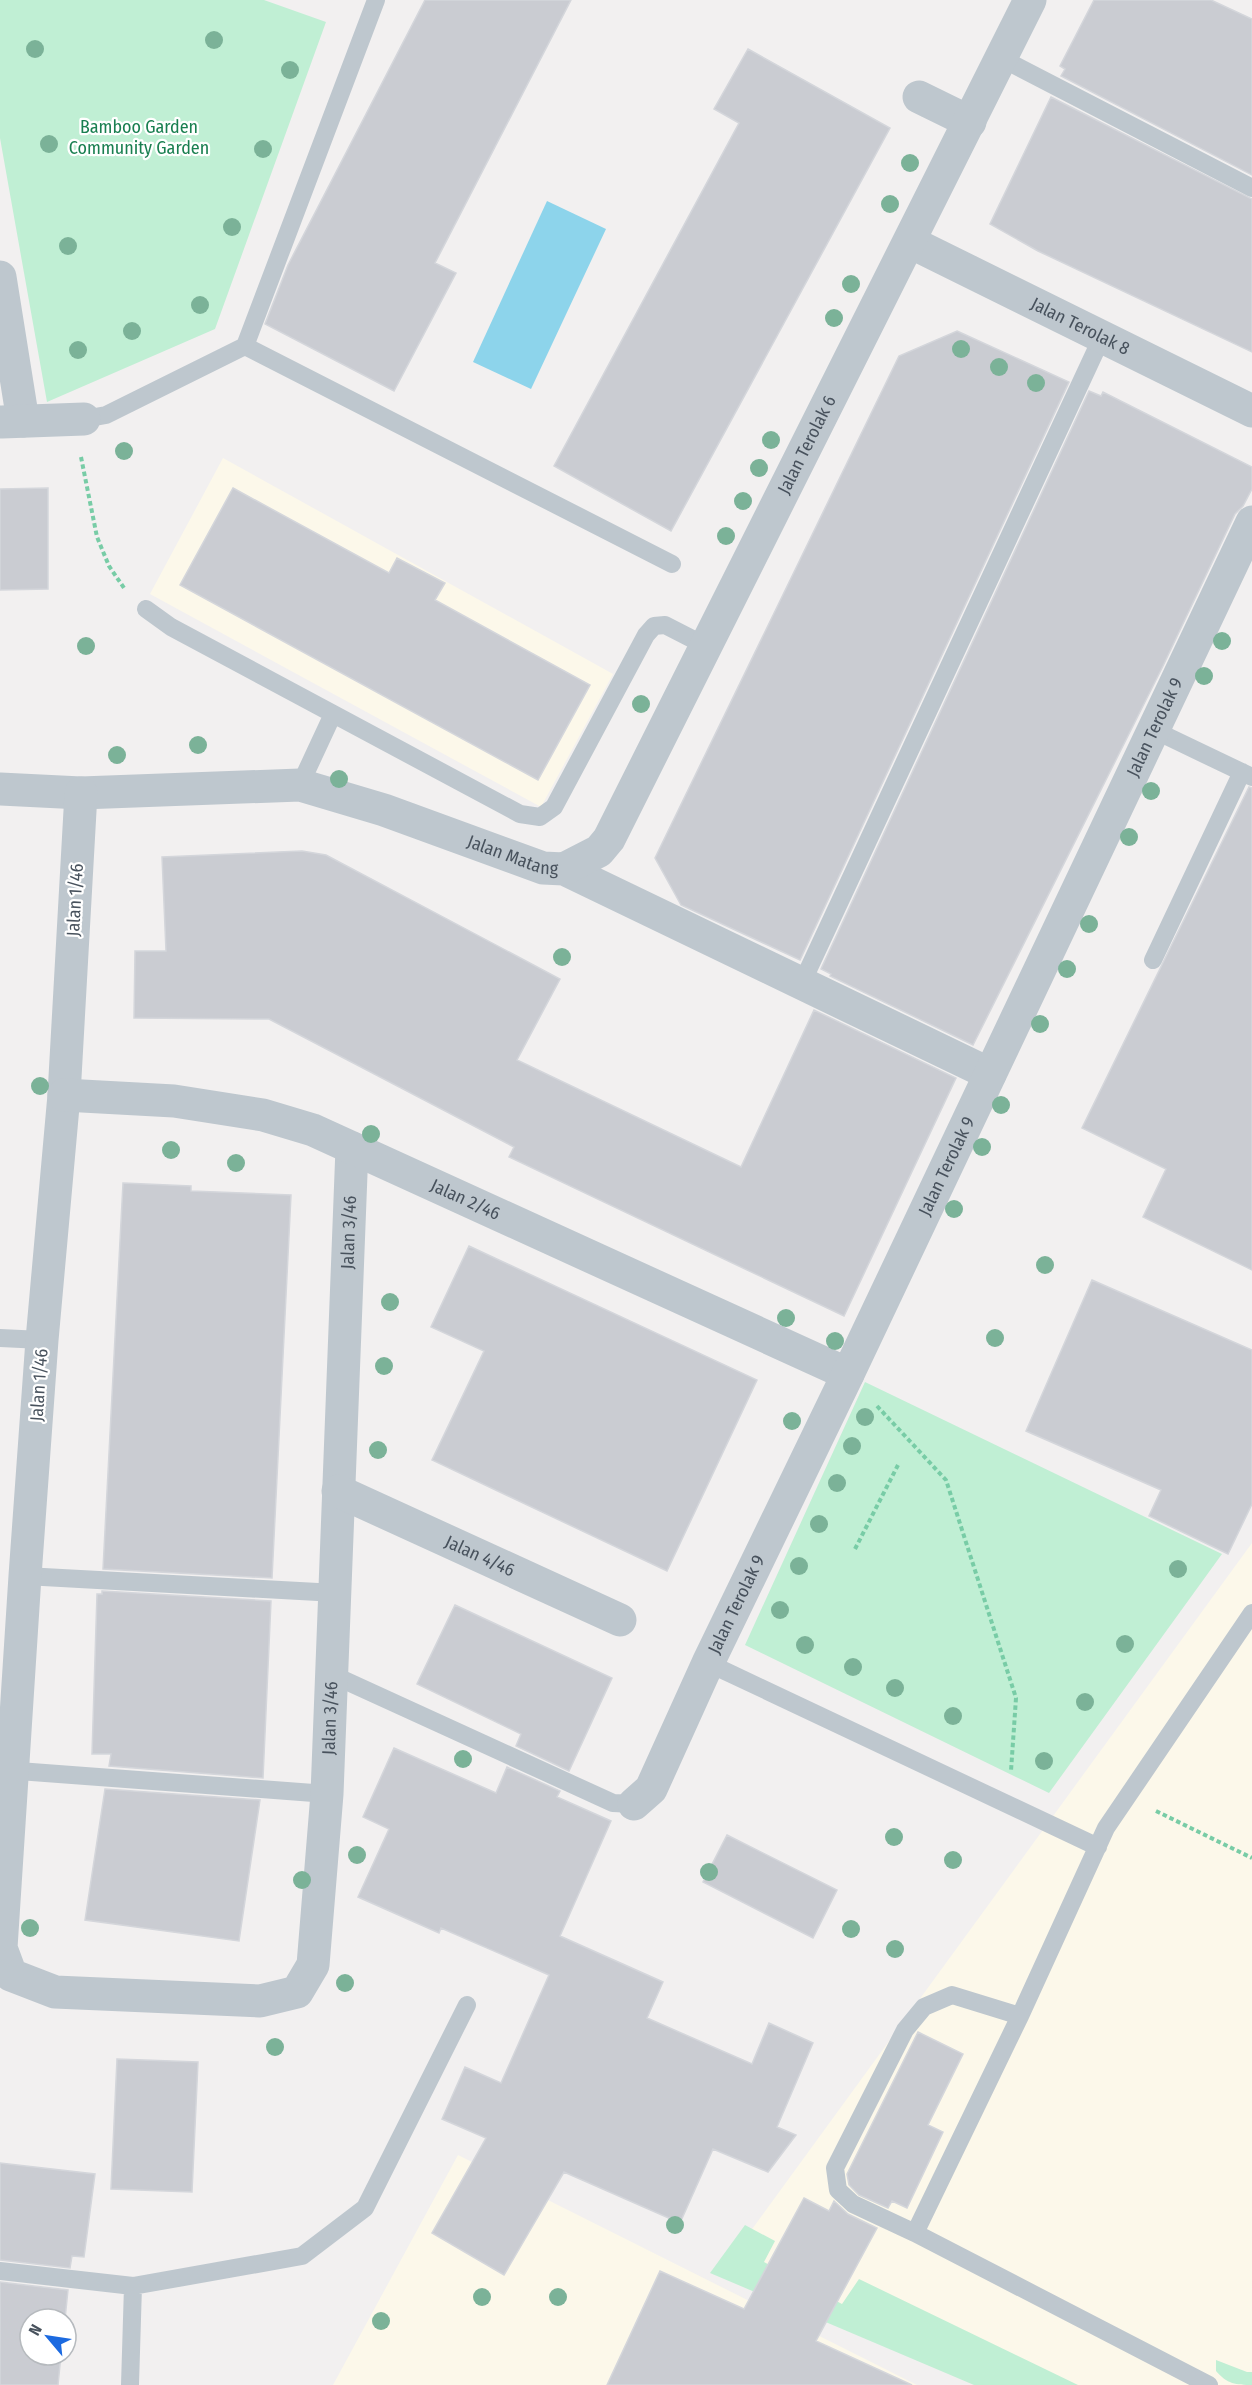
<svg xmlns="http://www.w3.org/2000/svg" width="1252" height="2385" font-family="'Fira Sans Condensed',sans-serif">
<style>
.commercial{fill:#fcf8ea}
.green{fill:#c0efd4}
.water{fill:#8dd4eb}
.building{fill:#caccd2;stroke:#d4d6db;stroke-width:1.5}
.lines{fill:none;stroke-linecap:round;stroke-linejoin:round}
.path{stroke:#78cca6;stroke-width:4;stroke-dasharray:4.5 3;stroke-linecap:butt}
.service{stroke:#bec7ce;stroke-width:18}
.minor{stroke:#bec7ce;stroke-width:33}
.tree{fill:#7bb298}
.labels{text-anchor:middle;stroke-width:4.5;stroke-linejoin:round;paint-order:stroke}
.park-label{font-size:18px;fill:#197f50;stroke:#fff}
.street-label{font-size:18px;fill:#48525d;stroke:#fff}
</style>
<rect width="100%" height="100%" fill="#f2f0f0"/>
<path class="commercial" d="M 223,458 L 613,674 L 541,807 L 150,594 Z
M 1252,1543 L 1252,2385 L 982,2385 L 723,2269 Z
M 458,2155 L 917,2385 L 333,2385 Z"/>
<path class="green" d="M 0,0 L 264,0 L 326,22 L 215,329 L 47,402 L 0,138 Z
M 865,1382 L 1222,1554 L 1049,1793 L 745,1645 Z
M 745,2225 L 775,2241 L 764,2262 L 842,2304 L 859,2279 L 1078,2385 L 974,2385 L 710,2273 Z
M 1216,2360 L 1247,2372 L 1252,2372 L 1252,2385 C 1236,2385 1227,2384 1216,2371 Z"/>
<path class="water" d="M 547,201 L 606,229 L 531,389 L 473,362 Z"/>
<path class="building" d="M 425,0 L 571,0 L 435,263 L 456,273 L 394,391 L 265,324 L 288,265 Z
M 1094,0 L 1211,0 L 1252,19 L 1252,175 L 1061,76 L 1065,69 L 1060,66 Z
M 748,49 L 890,128 L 671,531 L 554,466 L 739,123 L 714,109 Z
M 1051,97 L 1252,199 L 1252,352 L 1038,251 L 990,224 Z
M 957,331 L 1069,382 L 800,960 L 681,905 L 655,858 L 899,356 Z
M 1089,391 L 1101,396 L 1103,392 L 1252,467 L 1252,489 L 1243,506 L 1235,514 L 1163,666 L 973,1045 L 830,976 L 831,974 L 821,969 Z
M 48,488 L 48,589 L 0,590 L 0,489 Z
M 233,488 L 389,573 L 397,558 L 445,583 L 435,600 L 590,685 L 538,780 L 180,585 Z
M 1249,787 L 1252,788 L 1252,1270 L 1143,1217 L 1166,1169 L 1082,1128 Z
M 302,851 L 326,855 L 560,979 L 517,1060 L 741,1167 L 814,1010 L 956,1078 L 844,1316 L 509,1157 L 514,1147 L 269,1019 L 134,1018 L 135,951 L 166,951 L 162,857 Z
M 123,1183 L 191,1186 L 191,1191 L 291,1195 L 272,1578 L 103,1569 Z
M 469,1246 L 757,1380 L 667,1571 L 432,1460 L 484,1351 L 431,1327 Z
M 1092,1280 L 1252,1350 L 1252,1504 L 1228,1554 L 1149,1516 L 1161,1490 L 1026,1431 Z
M 102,1591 L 271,1601 L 263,1778 L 109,1766 L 111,1754 L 92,1754 L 97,1594 L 102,1594 Z
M 455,1605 L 612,1678 L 569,1771 L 516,1746 L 521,1734 L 417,1684 Z
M 394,1748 L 496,1793 L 507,1767 L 560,1791 L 557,1797 L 611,1821 L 560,1936 L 663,1982 L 647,2018 L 752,2064 L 769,2023 L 813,2043 L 777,2127 L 796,2135 L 768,2172 L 713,2149 L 680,2223 L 564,2172 L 504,2275 L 432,2233 L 486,2138 L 442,2119 L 465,2067 L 501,2083 L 549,1975 L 441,1928 L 439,1933 L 358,1897 L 389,1829 L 363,1817 Z
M 105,1789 L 260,1800 L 239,1941 L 85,1920 Z
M 727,1835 L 837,1890 L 813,1938 L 703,1882 Z
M 918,2032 L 963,2054 L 928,2125 L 943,2132 L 907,2208 L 892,2201 L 888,2208 L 859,2195 L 849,2185 L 847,2174 Z
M 117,2059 L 198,2062 L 192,2192 L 111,2189 Z
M 0,2163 L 95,2174 L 84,2257 L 72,2256 L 70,2268 L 0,2260 Z
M 804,2198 L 829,2211 L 834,2201 L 848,2214 L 877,2228 L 816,2341 L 912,2385 L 607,2385 L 660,2271 L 744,2309 Z
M 0,2282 L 68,2290 L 65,2319 L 30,2319 L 30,2355 L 61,2355 L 58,2385 L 0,2385 Z"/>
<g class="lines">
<path class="path" d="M 81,457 L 97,537 L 109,566 L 124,588
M 877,1406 L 946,1480 L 1016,1698 L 1011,1771
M 855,1549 L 898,1465
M 1156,1811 L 1252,1858"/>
<path class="service" d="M 1001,58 L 1252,188
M 245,346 L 672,564
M 84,419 L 106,415 L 245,346 L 376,0
M 146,609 L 171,627 L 520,814 L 540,817 L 554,807 L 646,635 L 654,626 L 665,625 L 706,646
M 1154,730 L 1252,777
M 300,785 L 333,714
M 1153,960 L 1242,772
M 802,983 L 1102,337
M 0,1338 L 42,1340
M 25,1576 L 336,1593
M 708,1663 L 1098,1847
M 333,1675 L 613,1803 L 634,1804
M 5,1770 L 327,1794
M 1020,2016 L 952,1995 L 924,2007 L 905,2030 L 835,2168 L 838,2190 L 853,2204 L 915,2233 L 1209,2385
M 915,2233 L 1020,2016 L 1106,1828 L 1252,1613
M 0,2271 L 133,2286 L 302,2256 L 365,2208 L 467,2005
M 130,2385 L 133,2286"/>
<g class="minor">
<path d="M 919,97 L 970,122"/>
<path id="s1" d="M 910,242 L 1252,411"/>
<path d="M 0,277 L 23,421"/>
<path d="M 2,422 L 84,419"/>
<path id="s2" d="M 0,789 L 81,793 L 300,785 L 384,810 L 543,868 L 564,869 L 990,1074"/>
<path id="s3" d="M 81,793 L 64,1095 L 42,1340 L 25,1576 L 1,1948 L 11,1975 L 55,1992 L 260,2001 L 297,1992 L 313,1965 L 327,1794 L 352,1148"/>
<path id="s4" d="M 564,869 L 599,851 L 609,839 L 1030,0"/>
<path id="s5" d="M 64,1095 L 174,1101 L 263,1115 L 313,1130 L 848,1374"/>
<path id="s6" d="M 338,1491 L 620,1620"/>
<path id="s7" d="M 634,1804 L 651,1789 L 708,1663 L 848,1374 L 1252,522"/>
</g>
</g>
<g class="tree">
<circle cx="214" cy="40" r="9"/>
<circle cx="35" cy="49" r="9"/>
<circle cx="290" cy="70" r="9"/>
<circle cx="49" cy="144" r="9"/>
<circle cx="263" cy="149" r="9"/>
<circle cx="910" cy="163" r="9"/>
<circle cx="890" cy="204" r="9"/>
<circle cx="232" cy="227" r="9"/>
<circle cx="68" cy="246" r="9"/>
<circle cx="851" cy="284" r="9"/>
<circle cx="200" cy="305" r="9"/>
<circle cx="834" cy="318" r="9"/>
<circle cx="132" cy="331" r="9"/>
<circle cx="961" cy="349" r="9"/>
<circle cx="78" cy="350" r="9"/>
<circle cx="999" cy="367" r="9"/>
<circle cx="1036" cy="383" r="9"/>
<circle cx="771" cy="440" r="9"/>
<circle cx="124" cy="451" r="9"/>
<circle cx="759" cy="468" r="9"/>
<circle cx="743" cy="501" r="9"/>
<circle cx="726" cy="536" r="9"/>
<circle cx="1222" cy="641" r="9"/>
<circle cx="86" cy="646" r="9"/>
<circle cx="1204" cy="676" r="9"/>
<circle cx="641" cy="704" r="9"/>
<circle cx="198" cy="745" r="9"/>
<circle cx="117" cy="755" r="9"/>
<circle cx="339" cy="779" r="9"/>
<circle cx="1151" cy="791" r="9"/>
<circle cx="1129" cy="837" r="9"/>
<circle cx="1089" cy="924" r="9"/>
<circle cx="562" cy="957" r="9"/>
<circle cx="1067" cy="969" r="9"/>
<circle cx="1040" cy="1024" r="9"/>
<circle cx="40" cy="1086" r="9"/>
<circle cx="1001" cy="1105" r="9"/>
<circle cx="371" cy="1134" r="9"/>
<circle cx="982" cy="1147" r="9"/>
<circle cx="171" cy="1150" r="9"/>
<circle cx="236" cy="1163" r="9"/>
<circle cx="954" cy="1209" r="9"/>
<circle cx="1045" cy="1265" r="9"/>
<circle cx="390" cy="1302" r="9"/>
<circle cx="786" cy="1318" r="9"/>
<circle cx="995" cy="1338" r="9"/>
<circle cx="835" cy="1341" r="9"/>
<circle cx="384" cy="1366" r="9"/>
<circle cx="865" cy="1417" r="9"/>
<circle cx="792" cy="1421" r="9"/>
<circle cx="852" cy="1446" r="9"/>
<circle cx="378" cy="1450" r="9"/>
<circle cx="837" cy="1483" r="9"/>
<circle cx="819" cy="1524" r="9"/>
<circle cx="799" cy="1566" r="9"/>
<circle cx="1178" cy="1569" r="9"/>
<circle cx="780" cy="1610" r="9"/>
<circle cx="1125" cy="1644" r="9"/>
<circle cx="805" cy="1645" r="9"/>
<circle cx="853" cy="1667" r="9"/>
<circle cx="895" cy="1688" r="9"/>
<circle cx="1085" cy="1702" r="9"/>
<circle cx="953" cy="1716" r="9"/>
<circle cx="463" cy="1759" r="9"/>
<circle cx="1044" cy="1761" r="9"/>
<circle cx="894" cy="1837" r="9"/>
<circle cx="357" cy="1855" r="9"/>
<circle cx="953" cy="1860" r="9"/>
<circle cx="709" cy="1872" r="9"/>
<circle cx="302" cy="1880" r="9"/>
<circle cx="30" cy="1928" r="9"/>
<circle cx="851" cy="1929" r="9"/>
<circle cx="895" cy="1949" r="9"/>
<circle cx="345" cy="1983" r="9"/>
<circle cx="275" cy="2047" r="9"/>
<circle cx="675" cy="2225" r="9"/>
<circle cx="482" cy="2297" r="9"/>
<circle cx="558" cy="2297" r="9"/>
<circle cx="381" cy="2321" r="9"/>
</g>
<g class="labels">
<g class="park-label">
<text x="139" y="133">Bamboo Garden<tspan x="139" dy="21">Community Garden</tspan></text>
</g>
<g class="street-label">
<text dy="6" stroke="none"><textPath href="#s1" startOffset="190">Jalan Terolak 8</textPath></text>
<text dy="6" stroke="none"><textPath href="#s4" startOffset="496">Jalan Terolak 6</textPath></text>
<text dy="6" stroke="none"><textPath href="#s7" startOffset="1198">Jalan Terolak 9</textPath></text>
<text dy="6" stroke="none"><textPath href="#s2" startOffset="525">Jalan Matang</textPath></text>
<text transform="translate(75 900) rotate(-87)" y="6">Jalan 1/46</text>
<text dy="6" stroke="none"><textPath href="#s7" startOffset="712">Jalan Terolak 9</textPath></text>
<text dy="6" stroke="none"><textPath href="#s5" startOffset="420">Jalan 2/46</textPath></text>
<text dy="6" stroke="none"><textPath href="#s3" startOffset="2242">Jalan 3/46</textPath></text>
<text transform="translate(39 1385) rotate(-86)" y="6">Jalan 1/46</text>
<text dy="6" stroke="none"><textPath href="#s6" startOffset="156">Jalan 4/46</textPath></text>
<text dy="6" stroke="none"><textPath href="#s7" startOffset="226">Jalan Terolak 9</textPath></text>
<text dy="6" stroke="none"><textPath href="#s3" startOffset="1756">Jalan 3/46</textPath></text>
</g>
</g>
<g transform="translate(48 2337) rotate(299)"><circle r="28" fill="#ffffff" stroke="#b6babe" stroke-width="1.5"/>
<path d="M0-4.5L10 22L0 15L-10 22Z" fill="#1c6ae0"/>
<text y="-9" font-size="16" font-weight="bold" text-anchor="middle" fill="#48525d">N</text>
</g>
</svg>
